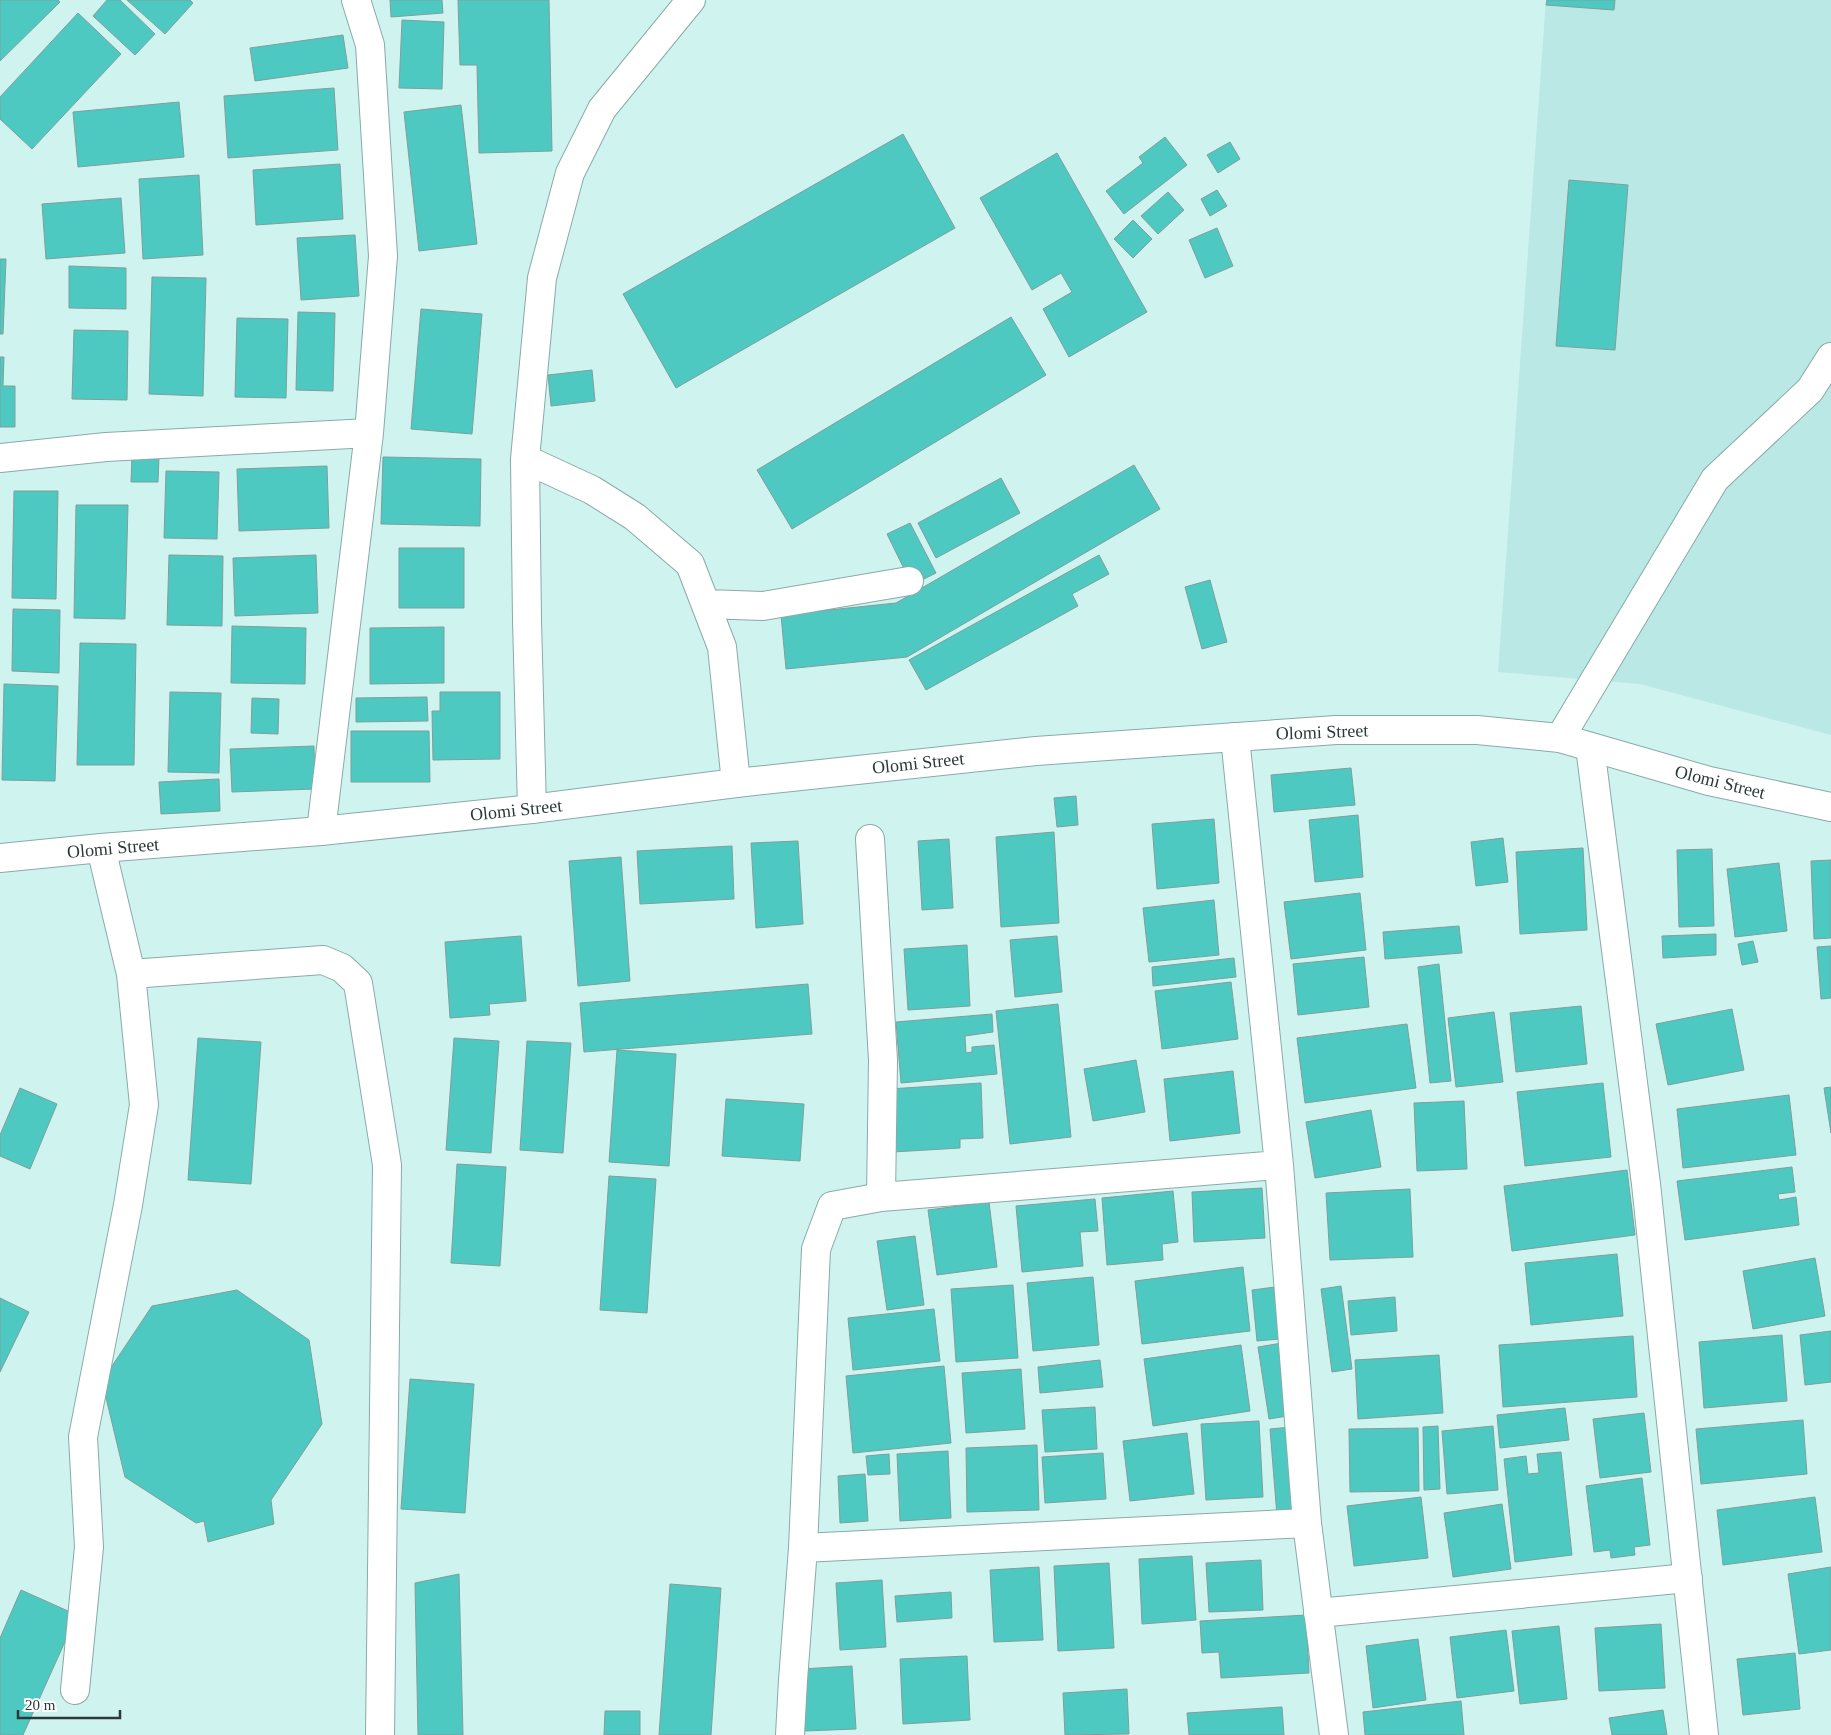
<svg xmlns="http://www.w3.org/2000/svg" width="1831" height="1735" font-family="Georgia,serif">
<style>
.built{fill:#bae8e4}
.building{fill:#4ec9c1;stroke:#7e9f9c}
.lines{fill:none;stroke-linecap:round;stroke-linejoin:round}
.minor-casing{stroke:#89aba8;stroke-width:30}
.major-casing{stroke:#89aba8;stroke-width:30}
.minor{stroke:#fff;stroke-width:28}
.major{stroke:#fff;stroke-width:28}
.labels{text-anchor:middle;stroke-width:5;stroke-linejoin:round;paint-order:stroke}
.street-label{font-size:18px;fill:#2b3938;stroke:#fff}
</style>
<rect width="100%" height="100%" fill="#cff3ef"/>
<path class="built" d="M 1546,0 L 1831,0 L 1831,735 L 1640,684 L 1498,672 Z"/>
<path class="building" d="M 0,0 L 58,0 L 60,2 L 0,61 Z
M 107,0 L 120,0 L 155,34 L 135,55 L 93,16 Z
M 127,0 L 190,0 L 193,3 L 165,34 Z
M 390,0 L 442,0 L 443,13 L 391,17 Z
M 458,0 L 549,0 L 552,151 L 479,153 L 477,65 L 460,65 Z
M 1547,0 L 1615,0 L 1614,10 L 1546,5 Z
M 78,13 L 121,54 L 32,149 L 0,119 L 0,97 Z
M 402,20 L 444,22 L 442,89 L 399,88 Z
M 343,35 L 348,68 L 255,81 L 250,48 Z
M 334,88 L 338,150 L 228,158 L 224,96 Z
M 179,102 L 184,157 L 78,167 L 73,112 Z
M 461,105 L 477,244 L 419,251 L 404,112 Z
M 903,134 L 955,228 L 676,388 L 623,294 Z
M 1165,137 L 1187,165 L 1124,214 L 1106,191 L 1143,163 L 1139,157 Z
M 1230,142 L 1240,159 L 1218,173 L 1207,155 Z
M 1057,153 L 1147,312 L 1069,357 L 1043,309 L 1072,292 L 1061,273 L 1032,290 L 980,198 Z
M 340,164 L 343,219 L 256,225 L 253,170 Z
M 199,175 L 203,255 L 143,259 L 139,179 Z
M 1569,180 L 1628,185 L 1615,350 L 1556,346 Z
M 1217,190 L 1227,206 L 1210,216 L 1201,199 Z
M 1168,192 L 1184,210 L 1158,234 L 1141,216 Z
M 121,198 L 125,253 L 46,259 L 42,204 Z
M 1133,220 L 1152,239 L 1133,258 L 1114,239 Z
M 1217,228 L 1233,266 L 1205,278 L 1189,240 Z
M 355,235 L 359,296 L 301,300 L 297,238 Z
M 0,259 L 6,259 L 3,334 L 0,334 Z
M 69,266 L 126,268 L 126,309 L 69,308 Z
M 152,277 L 206,278 L 203,396 L 149,394 Z
M 421,309 L 482,314 L 472,434 L 411,429 Z
M 298,312 L 335,313 L 333,391 L 296,390 Z
M 1011,317 L 1046,375 L 792,529 L 757,470 Z
M 237,318 L 288,319 L 286,398 L 235,397 Z
M 74,330 L 128,331 L 127,400 L 72,399 Z
M 0,357 L 4,357 L 3,386 L 15,386 L 15,427 L 0,427 Z
M 592,370 L 595,401 L 551,406 L 548,375 Z
M 132,455 L 159,456 L 158,482 L 131,482 Z
M 383,457 L 481,459 L 480,526 L 381,524 Z
M 1134,465 L 1160,509 L 907,657 L 786,669 L 781,615 L 896,603 Z
M 327,466 L 329,528 L 239,531 L 237,469 Z
M 166,471 L 219,472 L 217,539 L 164,538 Z
M 1001,478 L 1020,513 L 936,558 L 918,523 Z
M 14,491 L 58,491 L 56,599 L 12,598 Z
M 76,505 L 128,505 L 125,619 L 74,618 Z
M 910,523 L 936,573 L 912,585 L 887,534 Z
M 399,548 L 464,548 L 464,608 L 399,608 Z
M 169,555 L 223,556 L 222,626 L 167,625 Z
M 316,555 L 318,613 L 235,616 L 233,558 Z
M 1099,555 L 1109,574 L 1072,594 L 1078,606 L 926,690 L 909,660 Z
M 1210,580 L 1227,642 L 1202,649 L 1185,587 Z
M 13,609 L 60,610 L 59,673 L 12,671 Z
M 232,626 L 306,628 L 305,684 L 231,683 Z
M 444,627 L 444,683 L 370,684 L 370,628 Z
M 80,643 L 136,644 L 134,765 L 77,765 Z
M 4,684 L 58,686 L 55,781 L 2,780 Z
M 170,692 L 221,693 L 219,773 L 168,772 Z
M 440,692 L 500,692 L 500,759 L 433,760 L 432,711 L 440,711 Z
M 427,697 L 428,721 L 356,722 L 356,698 Z
M 252,698 L 279,699 L 278,734 L 251,733 Z
M 351,731 L 429,731 L 430,782 L 351,782 Z
M 314,746 L 315,789 L 232,792 L 230,749 Z
M 1351,768 L 1355,805 L 1274,812 L 1271,775 Z
M 219,779 L 220,811 L 161,814 L 159,782 Z
M 1076,796 L 1078,825 L 1057,827 L 1054,798 Z
M 1358,815 L 1363,877 L 1315,882 L 1309,820 Z
M 1214,819 L 1219,883 L 1157,889 L 1152,824 Z
M 1054,832 L 1059,923 L 1001,927 L 996,837 Z
M 1503,838 L 1508,882 L 1476,886 L 1471,842 Z
M 949,839 L 953,908 L 922,910 L 918,841 Z
M 798,841 L 803,924 L 756,928 L 751,843 Z
M 732,846 L 734,899 L 640,904 L 637,851 Z
M 1583,848 L 1587,930 L 1520,934 L 1516,852 Z
M 1712,849 L 1714,926 L 1679,927 L 1677,850 Z
M 621,857 L 630,981 L 578,986 L 569,861 Z
M 1831,860 L 1831,938 L 1814,939 L 1811,861 Z
M 1779,863 L 1787,931 L 1735,937 L 1727,869 Z
M 1360,893 L 1366,950 L 1291,959 L 1284,902 Z
M 1214,900 L 1219,955 L 1149,962 L 1143,908 Z
M 1459,926 L 1462,953 L 1385,959 L 1383,932 Z
M 1716,934 L 1716,955 L 1663,958 L 1662,936 Z
M 521,936 L 526,1001 L 489,1004 L 490,1015 L 450,1018 L 445,942 Z
M 1057,936 L 1062,992 L 1015,997 L 1010,940 Z
M 1753,941 L 1758,962 L 1742,965 L 1738,944 Z
M 967,945 L 970,1006 L 908,1010 L 904,949 Z
M 1831,946 L 1831,998 L 1821,999 L 1817,947 Z
M 1364,957 L 1369,1007 L 1298,1015 L 1293,964 Z
M 1234,958 L 1236,977 L 1153,986 L 1152,967 Z
M 1439,964 L 1451,1081 L 1430,1083 L 1418,967 Z
M 1231,982 L 1238,1039 L 1162,1049 L 1155,991 Z
M 808,984 L 812,1034 L 584,1052 L 580,1003 Z
M 1058,1004 L 1071,1137 L 1010,1144 L 996,1011 Z
M 1581,1006 L 1587,1064 L 1516,1072 L 1510,1013 Z
M 1732,1009 L 1744,1070 L 1668,1085 L 1656,1024 Z
M 1494,1012 L 1503,1082 L 1456,1087 L 1448,1018 Z
M 992,1014 L 993,1032 L 965,1036 L 966,1053 L 972,1052 L 972,1047 L 994,1045 L 997,1074 L 901,1083 L 896,1022 Z
M 1407,1024 L 1416,1088 L 1305,1103 L 1297,1038 Z
M 198,1038 L 261,1042 L 251,1184 L 188,1180 Z
M 454,1038 L 499,1041 L 491,1153 L 446,1150 Z
M 527,1041 L 571,1043 L 563,1153 L 520,1150 Z
M 617,1050 L 676,1054 L 669,1166 L 609,1162 Z
M 1136,1060 L 1145,1112 L 1093,1121 L 1084,1069 Z
M 1233,1071 L 1240,1133 L 1170,1141 L 1164,1079 Z
M 981,1083 L 983,1138 L 960,1139 L 960,1148 L 893,1152 L 889,1089 Z
M 1603,1083 L 1611,1157 L 1525,1166 L 1517,1092 Z
M 1831,1087 L 1831,1133 L 1824,1088 Z
M 20,1088 L 57,1104 L 30,1169 L 0,1156 L 0,1135 Z
M 1789,1095 L 1796,1155 L 1683,1168 L 1677,1109 Z
M 726,1099 L 804,1104 L 800,1161 L 722,1156 Z
M 1464,1101 L 1467,1169 L 1417,1171 L 1414,1103 Z
M 1371,1110 L 1381,1167 L 1315,1178 L 1306,1122 Z
M 457,1164 L 506,1167 L 500,1266 L 451,1263 Z
M 1792,1167 L 1795,1192 L 1778,1194 L 1779,1200 L 1796,1197 L 1799,1225 L 1685,1240 L 1677,1181 Z
M 1627,1170 L 1635,1235 L 1512,1251 L 1504,1186 Z
M 609,1176 L 656,1179 L 647,1313 L 600,1310 Z
M 1262,1188 L 1265,1238 L 1194,1242 L 1192,1192 Z
M 1410,1189 L 1413,1257 L 1330,1260 L 1326,1193 Z
M 1173,1191 L 1178,1242 L 1162,1244 L 1163,1260 L 1107,1265 L 1102,1198 Z
M 1095,1199 L 1098,1231 L 1080,1232 L 1083,1266 L 1022,1272 L 1016,1206 Z
M 989,1202 L 997,1267 L 937,1275 L 928,1210 Z
M 915,1236 L 924,1305 L 887,1310 L 877,1241 Z
M 1617,1254 L 1623,1316 L 1531,1325 L 1525,1263 Z
M 1815,1258 L 1825,1316 L 1753,1329 L 1743,1271 Z
M 1243,1267 L 1250,1331 L 1142,1344 L 1135,1281 Z
M 1093,1277 L 1099,1345 L 1033,1351 L 1027,1283 Z
M 1013,1285 L 1018,1358 L 956,1362 L 951,1289 Z
M 1341,1286 L 1352,1369 L 1332,1372 L 1321,1289 Z
M 1275,1287 L 1280,1339 L 1257,1341 L 1252,1290 Z
M 237,1290 L 309,1340 L 322,1424 L 271,1500 L 274,1524 L 208,1542 L 204,1521 L 196,1523 L 125,1477 L 102,1381 L 152,1306 Z
M 1395,1297 L 1397,1331 L 1351,1335 L 1348,1301 Z
M 0,1298 L 29,1312 L 0,1372 Z
M 934,1309 L 940,1361 L 853,1370 L 848,1318 Z
M 1831,1331 L 1831,1382 L 1805,1385 L 1800,1335 Z
M 1782,1335 L 1787,1401 L 1704,1408 L 1699,1342 Z
M 1633,1336 L 1637,1397 L 1503,1407 L 1499,1345 Z
M 1282,1343 L 1294,1415 L 1269,1419 L 1258,1347 Z
M 1241,1345 L 1250,1411 L 1153,1426 L 1144,1359 Z
M 1439,1355 L 1443,1413 L 1358,1419 L 1355,1360 Z
M 1100,1360 L 1103,1387 L 1040,1393 L 1038,1367 Z
M 944,1366 L 951,1443 L 853,1453 L 846,1376 Z
M 1021,1369 L 1025,1429 L 966,1433 L 962,1373 Z
M 410,1379 L 474,1384 L 465,1513 L 401,1509 Z
M 1095,1407 L 1097,1449 L 1045,1452 L 1042,1410 Z
M 1565,1408 L 1569,1440 L 1500,1448 L 1497,1415 Z
M 1644,1413 L 1651,1472 L 1600,1478 L 1593,1419 Z
M 1803,1420 L 1807,1474 L 1701,1484 L 1696,1429 Z
M 1259,1421 L 1263,1497 L 1206,1500 L 1201,1424 Z
M 1438,1426 L 1440,1489 L 1424,1490 L 1423,1427 Z
M 1493,1426 L 1498,1490 L 1447,1494 L 1442,1431 Z
M 1291,1427 L 1298,1513 L 1277,1516 L 1270,1429 Z
M 1418,1428 L 1419,1491 L 1350,1492 L 1349,1429 Z
M 1187,1433 L 1194,1494 L 1130,1501 L 1123,1441 Z
M 1037,1445 L 1039,1510 L 967,1512 L 966,1448 Z
M 948,1451 L 951,1518 L 900,1521 L 897,1454 Z
M 1561,1452 L 1572,1555 L 1515,1562 L 1504,1459 L 1526,1456 L 1528,1474 L 1539,1473 L 1537,1454 Z
M 1103,1453 L 1106,1499 L 1045,1503 L 1042,1457 Z
M 889,1454 L 890,1474 L 868,1475 L 866,1456 Z
M 865,1474 L 868,1521 L 840,1523 L 838,1476 Z
M 1642,1478 L 1650,1545 L 1634,1547 L 1635,1555 L 1611,1558 L 1610,1550 L 1594,1552 L 1586,1486 Z
M 1421,1497 L 1428,1558 L 1354,1566 L 1347,1506 Z
M 1815,1497 L 1822,1552 L 1723,1565 L 1717,1510 Z
M 1502,1504 L 1511,1569 L 1453,1577 L 1444,1513 Z
M 1192,1556 L 1196,1620 L 1142,1624 L 1139,1559 Z
M 1261,1560 L 1263,1610 L 1209,1612 L 1206,1563 Z
M 1109,1563 L 1114,1648 L 1058,1651 L 1054,1566 Z
M 1039,1567 L 1043,1640 L 994,1642 L 990,1570 Z
M 1831,1567 L 1831,1650 L 1799,1654 L 1788,1574 Z
M 459,1574 L 463,1735 L 418,1735 L 415,1583 Z
M 882,1580 L 886,1647 L 840,1650 L 836,1583 Z
M 670,1584 L 721,1588 L 711,1735 L 659,1735 Z
M 21,1590 L 77,1615 L 23,1735 L 0,1735 L 0,1638 Z
M 951,1592 L 952,1618 L 897,1622 L 895,1596 Z
M 1306,1615 L 1309,1673 L 1221,1678 L 1219,1652 L 1202,1653 L 1200,1621 Z
M 1661,1624 L 1665,1688 L 1599,1691 L 1595,1628 Z
M 1559,1626 L 1567,1699 L 1520,1704 L 1512,1631 Z
M 1506,1630 L 1514,1691 L 1457,1698 L 1450,1637 Z
M 1418,1639 L 1426,1700 L 1373,1708 L 1366,1646 Z
M 1795,1653 L 1800,1709 L 1743,1715 L 1737,1659 Z
M 967,1656 L 970,1720 L 903,1724 L 900,1659 Z
M 852,1666 L 856,1729 L 804,1731 L 801,1669 Z
M 1127,1689 L 1129,1734 L 1065,1735 L 1063,1693 Z
M 1461,1701 L 1464,1735 L 1365,1735 L 1363,1712 Z
M 1282,1707 L 1284,1735 L 1189,1735 L 1187,1713 Z
M 1663,1710 L 1667,1735 L 1612,1735 L 1609,1718 Z
M 605,1711 L 640,1711 L 640,1735 L 604,1735 Z"/>
<g class="lines">
<defs>
<path id="minor" d="M 0,458 L 106,447 L 369,433
M 525,459 L 592,490 L 635,517 L 690,564 L 722,647 L 736,783
M 706,604 L 763,606 L 909,581
M 1235,737 L 1279,1165 L 1307,1523 L 1334,1735
M 1560,738 L 1715,479 L 1810,390 L 1831,357
M 1590,747 L 1646,1184 L 1704,1735
M 532,809 L 527,620 L 525,459 L 542,278 L 570,173 L 602,109 L 691,0
M 321,831 L 369,433 L 383,256 L 370,45 L 356,0
M 870,839 L 883,1060 L 881,1197
M 131,974 L 323,960 L 342,968 L 358,983 L 387,1165 L 380,1735
M 803,1548 L 1307,1523
M 1318,1613 L 1688,1578
M 75,1690 L 89,1547 L 83,1437 L 128,1205 L 144,1105 L 131,974 L 101,848
M 790,1735 L 793,1680 L 803,1548 L 816,1249 L 832,1206 L 881,1197 L 1279,1165"/>
<path id="major" d="M 0,858 L 101,848 L 321,831 L 532,809 L 736,783 L 1036,751 L 1336,730 L 1477,730 L 1560,738 L 1709,781 L 1831,807"/>
</defs>
<use href="#minor" class="minor-casing"/>
<use href="#major" class="major-casing"/>
<use href="#minor" class="minor"/>
<use href="#major" class="major"/>
</g>
<g class="labels">
<g class="street-label">
<text transform="translate(1322 732) rotate(-2)" y="6">Olomi Street</text>
<text transform="translate(918 763) rotate(-6)" y="6">Olomi Street</text>
<text transform="translate(1720 782) rotate(14)" y="6">Olomi Street</text>
<text transform="translate(516 810) rotate(-6)" y="6">Olomi Street</text>
<text transform="translate(113 848) rotate(-5)" y="6">Olomi Street</text>
</g>
</g>
<path d="M18 1710v8h102v-8" fill="none" stroke="#2b3938" stroke-width="2.5"/>
<text x="25" y="1710" font-size="15" fill="#2b3938" stroke="#ffffff" stroke-width="4" paint-order="stroke">20 m</text>
</svg>
